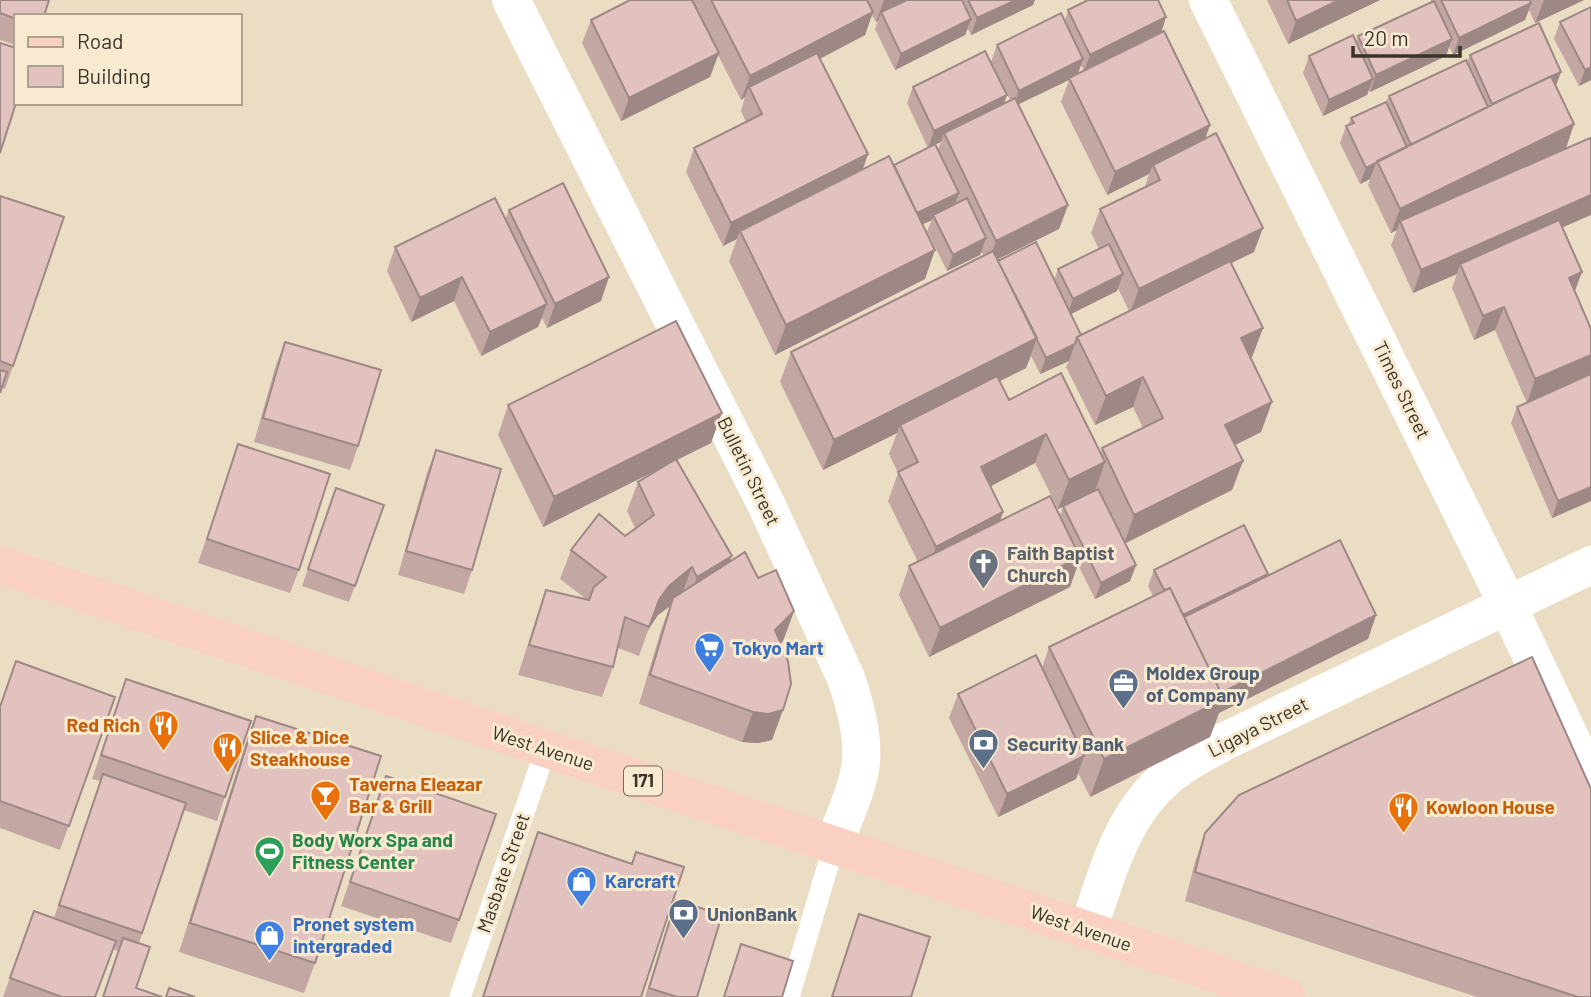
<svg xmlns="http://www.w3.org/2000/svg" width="1591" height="997" font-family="Barlow,sans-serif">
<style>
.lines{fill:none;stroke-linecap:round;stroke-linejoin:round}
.service{stroke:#fff;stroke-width:21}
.minor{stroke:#fff;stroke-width:38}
.primary{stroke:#fad0c2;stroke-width:38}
.wall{fill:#c2a7a3;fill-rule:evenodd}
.shaded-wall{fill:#9e8885}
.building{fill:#e2c2be;stroke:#9e8885;stroke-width:2}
.labels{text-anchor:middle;stroke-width:6;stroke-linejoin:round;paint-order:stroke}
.shield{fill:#f8ead0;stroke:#726b5c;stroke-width:2}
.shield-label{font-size:18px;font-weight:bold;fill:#39342a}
.street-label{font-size:19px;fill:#39342a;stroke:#f8ead0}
.worship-label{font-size:19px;font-weight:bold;fill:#5b616d;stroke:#f8ead0;text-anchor:start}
.shop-label{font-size:19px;font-weight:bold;fill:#366cbe;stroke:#f8ead0;text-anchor:start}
.service-label{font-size:19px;font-weight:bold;fill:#4e5e75;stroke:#f8ead0;text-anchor:start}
.food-label{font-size:19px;font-weight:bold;fill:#c56008;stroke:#f8ead0;text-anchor:start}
.leisure-label{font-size:19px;font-weight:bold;fill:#27864d;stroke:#f8ead0;text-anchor:start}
</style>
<rect width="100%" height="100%" fill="#ebddc3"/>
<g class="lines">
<path class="service" d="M 460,997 L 546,749
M 789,997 L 834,845"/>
<path class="minor" d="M 511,0 L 767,506 L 846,678 C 855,705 863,733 861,762 C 858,790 843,819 834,845
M 1208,0 L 1496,581 L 1591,782
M 1088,930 C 1109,869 1123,807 1179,768 C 1193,758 1208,751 1221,743 L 1591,565"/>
<path class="primary" d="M 0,565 L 1286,997"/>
</g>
<path class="wall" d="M 0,0 L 16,16 L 16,45 L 0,40 Z
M 630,0 L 1035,0 L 1033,5 L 971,35 L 968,29 L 965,35 L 895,70 L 875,29 L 878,21 L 876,22 L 872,15 L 865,35 L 820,59 L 862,170 L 894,165 L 928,148 L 907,103 L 913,87 L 1004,103 L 1010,100 L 991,62 L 997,45 L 1065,20 L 1068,10 L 1161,33 L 1254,252 L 1231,263 L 1263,328 L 1252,357 L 1251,358 L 1272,402 L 1261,432 L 1235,445 L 1243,461 L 1232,490 L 1125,543 L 1136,565 L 1130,581 L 1095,599 L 1078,565 L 1070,587 L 929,657 L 899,595 L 909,566 L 918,562 L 888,501 L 898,473 L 889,454 L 897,433 L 823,470 L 780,382 L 791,352 L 983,255 L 982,252 L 980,255 L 947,271 L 927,231 L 932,220 L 923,224 L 925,279 L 775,355 L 729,261 L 737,239 L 723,246 L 686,172 L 694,148 L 746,122 L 741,111 L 745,97 L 741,100 L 718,55 L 710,77 L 621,121 L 582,43 L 591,20 ZM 1081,65 L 1084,71 L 1078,74 ZM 1069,80 L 1061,102 L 1107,195 L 1149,174 L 1145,187 L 1100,209 L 1091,233 L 1099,249 L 1058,269 L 1054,280 L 998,261 L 998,259 L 1059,229 L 1068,205 L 1019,104 ZM 941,142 L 938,149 L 935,144 ZM 1118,288 L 1129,311 L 1081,335 L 1071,314 L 1117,291 ZM 1031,356 L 1040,374 L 1069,361 L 1066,367 L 1095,425 L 1133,407 L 1143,428 L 1102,448 L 1101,452 L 1009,400 L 1000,381 L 1026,368 ZM 1035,463 L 1058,509 L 1063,507 L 1060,516 L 1000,521 L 990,486 Z
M 1267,0 L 1380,0 L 1288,44 Z
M 1431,0 L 1584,0 L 1535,23 L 1529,10 L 1525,20 L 1453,55 L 1449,46 L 1446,56 L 1370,92 L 1369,89 L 1367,95 L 1323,116 L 1303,73 L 1309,56 L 1356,43 L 1358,36 L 1431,2 Z
M 1560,22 L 1591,80 L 1579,86 L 1554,39 Z
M 1470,55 L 1556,85 L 1574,124 L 1566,148 L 1562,227 L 1575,292 L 1591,501 L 1552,518 L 1511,423 L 1517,407 L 1527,403 L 1495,330 L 1474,340 L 1452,288 L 1457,274 L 1413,293 L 1391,245 L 1397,230 L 1391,233 L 1368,185 L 1370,179 L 1360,184 L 1340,143 L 1346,126 L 1348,125 L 1351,118 L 1386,102 L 1389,96 L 1467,62 Z
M 0,196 L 13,366 L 5,389 L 2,388 L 0,393 Z
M 509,210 L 601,301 L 547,328 L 542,318 L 538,327 L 481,356 L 454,301 L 411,322 L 387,271 L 395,247 L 505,220 Z
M 285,342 L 358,446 L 350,470 L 254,442 L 276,365 Z
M 508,405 L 711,443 L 676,460 L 730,562 L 758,578 L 794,611 L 783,641 L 781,643 L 772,740 L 758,743 L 742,742 L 639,704 L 662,627 L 670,606 L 658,615 L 649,628 L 639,656 L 618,648 L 613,667 L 602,697 L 518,675 L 536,619 L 546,590 L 586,599 L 560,579 L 571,550 L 625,536 L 635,528 L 627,511 L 638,482 L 666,465 L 543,527 L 498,435 Z
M 238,444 L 299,570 L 290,593 L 198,563 Z
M 436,450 L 472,570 L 464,594 L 398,575 L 427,473 Z
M 336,488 L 384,505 L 349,602 L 302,586 Z
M 1154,570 L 1267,575 L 1376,615 L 1368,639 L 1219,713 L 1210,737 L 1090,797 L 1078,773 L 1076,779 L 998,817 L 949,718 L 958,694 L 1042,668 L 1049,647 L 1153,596 L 1148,586 Z
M 126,679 L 225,797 L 217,821 L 184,810 L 139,943 L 103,997 L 118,951 L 113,949 L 95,997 L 3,997 L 34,911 L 54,918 L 100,781 L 92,779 Z
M 115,697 L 60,850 L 0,828 L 0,707 Z
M 256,716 L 315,963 L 304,993 L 179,952 L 245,745 Z
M 386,776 L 459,920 L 451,943 L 341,906 Z
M 538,832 L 641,997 L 482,997 Z
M 1205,833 L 1591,997 L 1477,997 L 1185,901 L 1195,862 Z
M 676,900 L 697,997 L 645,997 L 670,917 Z
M 859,914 L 911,997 L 831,997 Z
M 741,944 L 782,997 L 723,997 Z"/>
<path class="shaded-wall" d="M 884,0 L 919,0 L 881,12 L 878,21 L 876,22 Z
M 1016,0 L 1035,0 L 1033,5 L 971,35 L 977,18 Z
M 1339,0 L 1380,0 L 1288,44 L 1296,21 Z
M 1544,0 L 1584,0 L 1535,23 Z
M 1531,3 L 1525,20 L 1453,55 L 1459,38 Z
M 873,12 L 865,35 L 752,94 L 749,87 L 745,97 L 741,100 L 750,76 Z
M 1166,17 L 1161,34 L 1084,71 L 1090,55 Z
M 971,19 L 965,35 L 895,70 L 901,54 Z
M 1452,39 L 1446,56 L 1370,92 L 1376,75 Z
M 719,53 L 710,77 L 621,121 L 629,98 Z
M 1083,59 L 1077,76 L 1013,107 L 1019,91 Z
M 1591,67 L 1591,80 L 1579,86 L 1585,70 Z
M 1561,72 L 1555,88 L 1489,112 L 1492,104 Z
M 1373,79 L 1367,95 L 1323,116 L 1329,100 Z
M 1007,95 L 1001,112 L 944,133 L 941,142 L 928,148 L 934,131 Z
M 1574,124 L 1566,148 L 1400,221 L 1397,230 L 1391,233 L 1400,209 Z
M 1210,125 L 1202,148 L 1153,165 L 1149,174 L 1107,195 L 1115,172 Z
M 868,154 L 860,178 L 740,231 L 737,239 L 723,246 L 731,223 Z
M 1376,163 L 1370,179 L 1360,184 L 1366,168 Z
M 959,193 L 953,209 L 933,215 L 932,220 L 911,230 L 917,213 Z
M 1591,195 L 1591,215 L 1463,271 L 1460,264 L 1457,274 L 1413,293 L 1421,270 Z
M 1068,205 L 1059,229 L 988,264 L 996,241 Z
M 1263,228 L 1254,252 L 1130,313 L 1139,289 Z
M 986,238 L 980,255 L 947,271 L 953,255 Z
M 935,250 L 925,279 L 775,355 L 786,325 Z
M 1582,272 L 1573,296 L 1569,278 Z
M 1123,274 L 1117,291 L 1067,316 L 1073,299 Z
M 462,277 L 454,301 L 411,322 L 420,298 Z
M 609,277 L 601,301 L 547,328 L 555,304 Z
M 547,304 L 538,327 L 481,356 L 490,332 Z
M 1504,307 L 1495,330 L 1474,340 L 1483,316 Z
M 1263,328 L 1252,357 L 1230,368 L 1241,338 Z
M 1037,338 L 1026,368 L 902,430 L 900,425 L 897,433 L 823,470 L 834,440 Z
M 1075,344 L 1069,361 L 1040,374 L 1046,358 Z
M 1591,355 L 1591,375 L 1527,403 L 1535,379 Z
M 1143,377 L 1133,407 L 1095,425 L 1106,396 Z
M 1272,402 L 1261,432 L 1215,455 L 1225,425 Z
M 722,413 L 711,443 L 543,527 L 554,497 Z
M 1046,434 L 1035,463 L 970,497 L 981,467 Z
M 1243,461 L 1232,490 L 1124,544 L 1134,515 Z
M 1105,462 L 1095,491 L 1058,509 L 1069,480 Z
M 1591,487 L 1591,501 L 1552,518 L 1558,501 Z
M 1003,512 L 993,542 L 925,576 L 936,547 Z
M 732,556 L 721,585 L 686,607 L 697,577 Z
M 1080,557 L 1070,587 L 929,657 L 940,628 Z
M 1136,565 L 1130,581 L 1095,599 L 1101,583 Z
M 692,567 L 681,597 L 673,598 L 670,606 L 658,615 L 648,630 L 659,600 L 669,586 Z
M 1268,574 L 1262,590 L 1187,627 L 1177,618 Z
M 794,611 L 783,641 L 764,659 L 775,630 Z
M 1376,615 L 1368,639 L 1219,713 L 1210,737 L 1090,797 L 1104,759 L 1219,694 Z
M 783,710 L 772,740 L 758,743 L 742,742 L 753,712 Z
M 1084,756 L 1076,779 L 998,817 L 1007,794 Z"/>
<path class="building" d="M 0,0 L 49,0 L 44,16 L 16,16 L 16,19 L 0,13 Z
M 630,0 L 692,0 L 719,53 L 629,98 L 591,20 Z
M 711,0 L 867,0 L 873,12 L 750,76 Z
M 907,0 L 962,0 L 971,19 L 901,54 L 881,12 Z
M 968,0 L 1016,0 L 977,18 Z
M 1088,0 L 1158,0 L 1166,17 L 1090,55 L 1068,10 Z
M 1287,0 L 1339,0 L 1296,21 Z
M 1441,0 L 1530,0 L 1531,3 L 1459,38 Z
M 1434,1 L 1452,39 L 1376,75 L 1358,36 Z
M 1591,7 L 1591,67 L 1585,70 L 1560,22 Z
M 1061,13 L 1083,59 L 1019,91 L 997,45 Z
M 1539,23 L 1561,72 L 1492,104 L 1470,55 Z
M 1164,31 L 1210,125 L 1115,172 L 1069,78 Z
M 1353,35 L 1373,79 L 1329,100 L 1309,56 Z
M 0,43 L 16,48 L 16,103 L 0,153 Z
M 985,51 L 1007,95 L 934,131 L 913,87 Z
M 817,53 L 868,154 L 731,223 L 694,148 L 762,114 L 749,87 Z
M 1466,60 L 1488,107 L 1411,145 L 1389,96 Z
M 1551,76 L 1574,124 L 1400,209 L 1377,161 Z
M 1015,98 L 1068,205 L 996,241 L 944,133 Z
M 1386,102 L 1407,147 L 1366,168 L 1346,126 L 1354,123 L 1351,118 Z
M 1216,133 L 1263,228 L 1139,289 L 1100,209 L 1160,180 L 1153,165 Z
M 1590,138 L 1591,141 L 1591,195 L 1421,270 L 1400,221 Z
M 935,144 L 959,193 L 917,213 L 894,165 Z
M 889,156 L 935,250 L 786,325 L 740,231 Z
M 563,183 L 609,277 L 555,304 L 509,210 Z
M 0,196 L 64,217 L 13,366 L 0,361 Z
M 495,198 L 547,304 L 490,332 L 462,277 L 420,298 L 395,247 Z
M 967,198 L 986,238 L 953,255 L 933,215 Z
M 1559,220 L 1582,272 L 1569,278 L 1591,329 L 1591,355 L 1535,379 L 1504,307 L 1483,316 L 1460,264 Z
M 1036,242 L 1081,335 L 1077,337 L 1075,344 L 1046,358 L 998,261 Z
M 1109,244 L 1123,274 L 1073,299 L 1058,269 Z
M 993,251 L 1037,338 L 834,440 L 791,352 Z
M 1230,261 L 1263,328 L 1241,338 L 1272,402 L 1225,425 L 1243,461 L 1134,515 L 1102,448 L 1163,418 L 1143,377 L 1106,396 L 1077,337 Z
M 676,321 L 722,413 L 554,497 L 508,405 Z
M 285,342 L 381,370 L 358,446 L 263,418 Z
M 0,370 L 7,372 L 0,393 Z
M 1061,373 L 1105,462 L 1069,480 L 1046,434 L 981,467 L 1003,512 L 936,547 L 898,472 L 918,462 L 900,425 L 997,376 L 1009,400 Z
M 1591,374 L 1591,487 L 1558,501 L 1517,407 Z
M 238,444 L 330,474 L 299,570 L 207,539 Z
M 436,450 L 501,469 L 472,570 L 406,551 Z
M 676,459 L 732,556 L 697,577 L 692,567 L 669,586 L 659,600 L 649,627 L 625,617 L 613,667 L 529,645 L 546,590 L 589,600 L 594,587 L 606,577 L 571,550 L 599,514 L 625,536 L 654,515 L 638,482 Z
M 336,488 L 384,505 L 355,586 L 308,569 Z
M 1098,489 L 1136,565 L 1101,583 L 1063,506 Z
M 1050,496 L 1080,557 L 940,628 L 909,566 Z
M 1244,525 L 1268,574 L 1183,615 L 1170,588 L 1164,590 L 1154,570 Z
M 1340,540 L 1376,615 L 1221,693 L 1184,617 Z
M 745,552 L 758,578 L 776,570 L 794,611 L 775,630 L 788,661 L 791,684 L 783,710 L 768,714 L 753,712 L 650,675 L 673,598 Z
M 1170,588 L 1224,699 L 1104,759 L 1049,647 Z
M 1036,655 L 1084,756 L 1007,794 L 958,694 Z
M 1532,657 L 1591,789 L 1591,997 L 1578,997 L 1195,872 L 1205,833 L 1239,795 Z
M 16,661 L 115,697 L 69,826 L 0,801 L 0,707 Z
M 126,679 L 251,721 L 225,797 L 101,755 Z
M 256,716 L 381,756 L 315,963 L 190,923 Z
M 103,774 L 186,803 L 142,933 L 59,905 Z
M 386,776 L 496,814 L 459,920 L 350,882 Z
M 538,832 L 632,864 L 636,852 L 684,867 L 641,997 L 483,997 Z
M 676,900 L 722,915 L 697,997 L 677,997 L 649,988 Z
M 34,911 L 116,941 L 95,997 L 62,997 L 10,978 Z
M 859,914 L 930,937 L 911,997 L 832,997 Z
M 123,938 L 150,947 L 136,988 L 162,997 L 103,997 Z
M 741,944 L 793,961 L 782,997 L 724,997 Z
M 169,988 L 195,997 L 166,997 Z"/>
<defs>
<symbol id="church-pin" viewBox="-11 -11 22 30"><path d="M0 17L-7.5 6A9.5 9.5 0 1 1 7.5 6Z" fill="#6b7280" stroke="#f8ead0"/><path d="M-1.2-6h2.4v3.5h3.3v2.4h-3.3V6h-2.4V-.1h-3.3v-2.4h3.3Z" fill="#fff"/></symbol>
<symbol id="supermarket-pin" viewBox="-11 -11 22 30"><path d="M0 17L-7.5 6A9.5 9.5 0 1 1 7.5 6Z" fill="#3f7fe0" stroke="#f8ead0"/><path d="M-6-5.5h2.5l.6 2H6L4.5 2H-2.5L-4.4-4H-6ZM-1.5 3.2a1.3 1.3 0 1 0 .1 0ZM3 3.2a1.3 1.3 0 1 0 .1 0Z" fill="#fff"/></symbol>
<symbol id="office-pin" viewBox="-11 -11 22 30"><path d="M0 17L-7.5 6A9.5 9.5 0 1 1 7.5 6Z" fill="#5c6f8a" stroke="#f8ead0"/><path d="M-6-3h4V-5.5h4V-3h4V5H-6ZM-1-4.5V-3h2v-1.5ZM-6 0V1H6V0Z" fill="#fff"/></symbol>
<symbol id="restaurant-pin" viewBox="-11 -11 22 30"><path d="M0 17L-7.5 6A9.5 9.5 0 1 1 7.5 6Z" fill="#e8710a" stroke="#f8ead0"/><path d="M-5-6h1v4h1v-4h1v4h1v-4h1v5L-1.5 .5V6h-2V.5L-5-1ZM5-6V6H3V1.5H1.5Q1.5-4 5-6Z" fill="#fff"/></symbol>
<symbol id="bank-pin" viewBox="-11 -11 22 30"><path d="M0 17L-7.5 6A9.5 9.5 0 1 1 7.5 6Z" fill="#5c6f8a" stroke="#f8ead0"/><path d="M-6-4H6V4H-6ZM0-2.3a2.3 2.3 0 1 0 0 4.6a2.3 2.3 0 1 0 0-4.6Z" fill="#fff"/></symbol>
<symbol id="bar-pin" viewBox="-11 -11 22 30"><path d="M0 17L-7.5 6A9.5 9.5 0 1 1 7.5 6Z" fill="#e8710a" stroke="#f8ead0"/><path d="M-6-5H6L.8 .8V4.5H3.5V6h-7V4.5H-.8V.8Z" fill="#fff"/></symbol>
<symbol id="stadium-pin" viewBox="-11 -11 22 30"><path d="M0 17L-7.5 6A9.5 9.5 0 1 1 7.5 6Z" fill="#2e9e5b" stroke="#f8ead0"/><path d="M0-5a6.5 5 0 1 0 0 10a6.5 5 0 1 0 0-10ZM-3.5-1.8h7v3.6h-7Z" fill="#fff"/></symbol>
<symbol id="shop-pin" viewBox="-11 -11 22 30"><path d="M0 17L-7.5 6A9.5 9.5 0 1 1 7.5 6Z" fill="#3f7fe0" stroke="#f8ead0"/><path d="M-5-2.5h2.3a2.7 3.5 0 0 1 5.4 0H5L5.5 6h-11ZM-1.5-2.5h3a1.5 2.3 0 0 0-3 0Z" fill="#fff"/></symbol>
</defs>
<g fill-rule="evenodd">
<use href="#church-pin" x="966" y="546" width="35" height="47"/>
<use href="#supermarket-pin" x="692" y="630" width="35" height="47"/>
<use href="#office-pin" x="1106" y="666" width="35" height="47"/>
<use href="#restaurant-pin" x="146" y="708" width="35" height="47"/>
<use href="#bank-pin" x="966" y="726" width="35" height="47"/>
<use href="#restaurant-pin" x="210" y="730" width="35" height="47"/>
<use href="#bar-pin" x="308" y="778" width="35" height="47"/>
<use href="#restaurant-pin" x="1386" y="790" width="35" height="47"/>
<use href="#stadium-pin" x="252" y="834" width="35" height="47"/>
<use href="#shop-pin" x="564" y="864" width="35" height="47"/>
<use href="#bank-pin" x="666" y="896" width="35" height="47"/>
<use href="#shop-pin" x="252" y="918" width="35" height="47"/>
</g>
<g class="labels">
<rect class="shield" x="624" y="766.5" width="38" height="29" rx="5"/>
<g class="shield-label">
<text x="643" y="787">171</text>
</g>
<g class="street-label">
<text transform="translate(1402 390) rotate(64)" y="7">Times Street</text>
<text transform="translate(749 471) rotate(64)" y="7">Bulletin Street</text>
<text transform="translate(1258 727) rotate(-27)" y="7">Ligaya Street</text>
<text transform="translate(543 748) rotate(18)" y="7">West Avenue</text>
<text transform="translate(503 873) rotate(-71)" y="7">Masbate Street</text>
<text transform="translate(1081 928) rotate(19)" y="7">West Avenue</text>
</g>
<g class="worship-label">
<text x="1007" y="560">Faith Baptist<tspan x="1007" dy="22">Church</tspan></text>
</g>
<g class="shop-label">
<text x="732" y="655">Tokyo Mart</text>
<text x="605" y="888">Karcraft</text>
<text x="293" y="931">Pronet system<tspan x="293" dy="22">intergraded</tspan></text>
</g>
<g class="service-label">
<text x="1146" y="680">Moldex Group<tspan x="1146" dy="22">of Company</tspan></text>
<text x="1007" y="751">Security Bank</text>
<text x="707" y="921">UnionBank</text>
</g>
<g class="food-label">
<text x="140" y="732" text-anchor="end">Red Rich</text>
<text x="250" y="744">Slice &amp; Dice<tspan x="250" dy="22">Steakhouse</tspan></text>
<text x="349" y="791">Taverna Eleazar<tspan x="349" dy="22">Bar &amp; Grill</tspan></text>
<text x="1426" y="814">Kowloon House</text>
</g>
<g class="leisure-label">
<text x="292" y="847">Body Worx Spa and<tspan x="292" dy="22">Fitness Center</tspan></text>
</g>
</g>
<rect x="14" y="14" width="228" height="91" fill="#f8ead0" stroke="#aca18e" stroke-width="2"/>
<rect x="28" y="37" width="35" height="10" fill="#fad0c2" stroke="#aca18e" stroke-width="2"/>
<text x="77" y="49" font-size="21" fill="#39342a">Road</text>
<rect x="28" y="66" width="35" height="21" fill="#e2c2be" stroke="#aca18e" stroke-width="2"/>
<text x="77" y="84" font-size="21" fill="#39342a">Building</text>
<path d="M1353 46v10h107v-10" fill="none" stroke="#39342a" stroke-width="3.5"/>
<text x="1364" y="46" font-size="21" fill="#39342a" stroke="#f8ead0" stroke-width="5" paint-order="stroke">20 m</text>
</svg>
